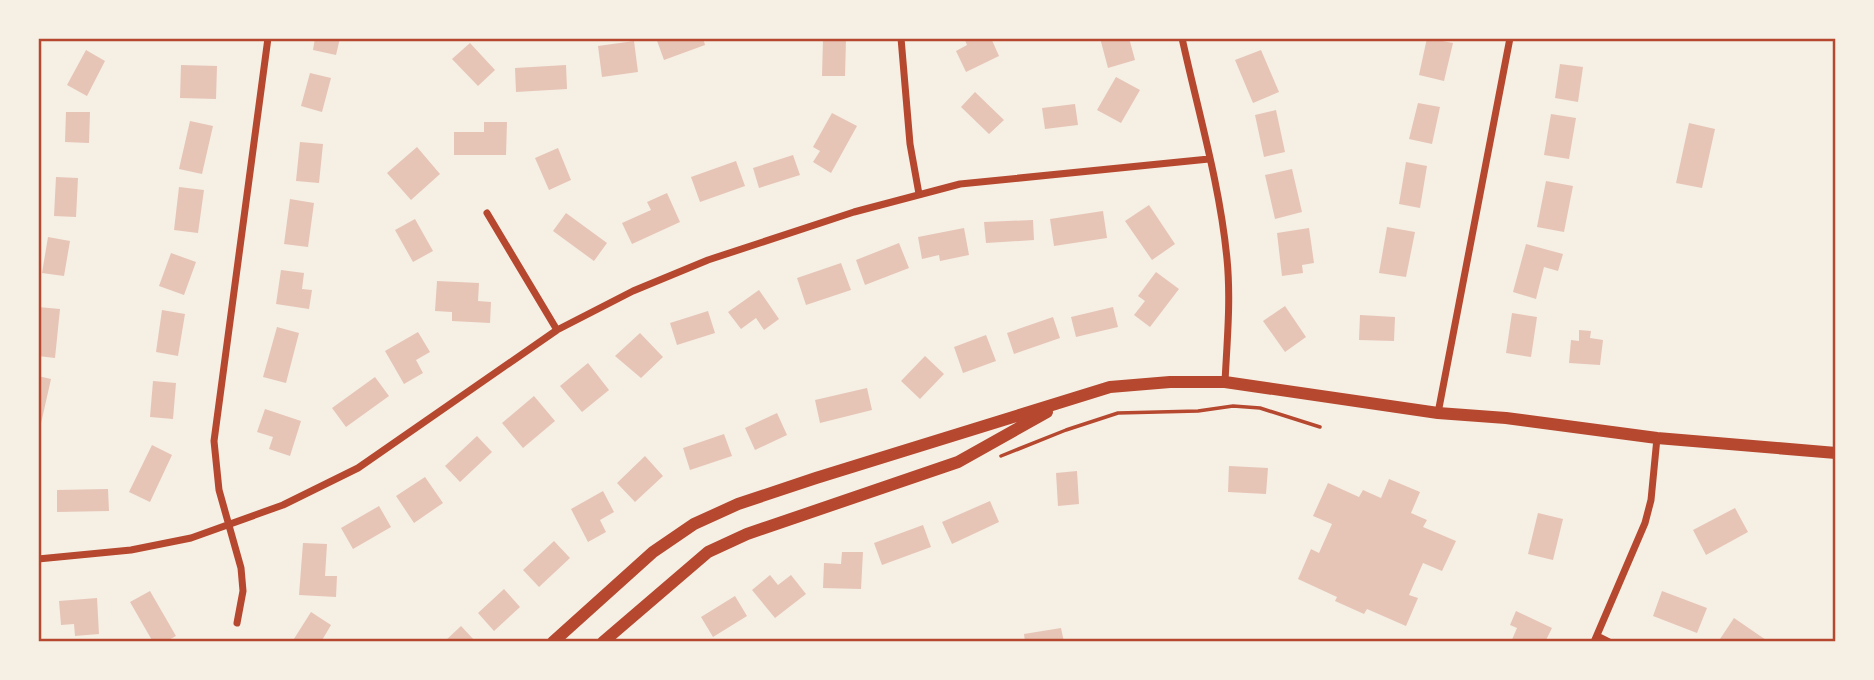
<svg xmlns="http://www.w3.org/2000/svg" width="1874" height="680" font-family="Quicksand,sans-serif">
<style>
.building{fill:#e6c5b7}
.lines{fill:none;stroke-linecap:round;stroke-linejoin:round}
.path{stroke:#b5482f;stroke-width:3.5}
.minor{stroke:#b5482f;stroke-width:7}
.secondary{stroke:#b5482f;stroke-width:12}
.neatline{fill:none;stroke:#b5482f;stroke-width:2.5}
</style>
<rect width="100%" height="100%" fill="#f6efe4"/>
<path class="building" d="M 315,38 L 340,38 L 336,55 L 313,50 Z
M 656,38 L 703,38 L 705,45 L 664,60 Z
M 964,38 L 991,38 L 999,56 L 966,72 L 956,51 L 967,45 Z
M 1100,38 L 1129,38 L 1135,60 L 1108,68 Z
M 1427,38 L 1453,43 L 1444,81 L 1419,75 Z
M 823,39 L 846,39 L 845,76 L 822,76 Z
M 634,41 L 638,72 L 602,77 L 598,46 Z
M 470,43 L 495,70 L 478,86 L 452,59 Z
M 86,50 L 105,61 L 87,96 L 67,85 Z
M 1261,50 L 1279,92 L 1253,103 L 1235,60 Z
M 1560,64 L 1583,67 L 1578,102 L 1555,98 Z
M 181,65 L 217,66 L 216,99 L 180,98 Z
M 566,65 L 567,89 L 516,92 L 515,68 Z
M 310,73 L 331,78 L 322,112 L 301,106 Z
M 1116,77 L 1140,90 L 1121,123 L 1097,110 Z
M 975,92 L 1004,120 L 989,134 L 961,107 Z
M 1418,103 L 1440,107 L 1432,144 L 1409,139 Z
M 1075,104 L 1078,125 L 1045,129 L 1042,108 Z
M 1276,110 L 1285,152 L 1264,157 L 1255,115 Z
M 66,112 L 90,112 L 89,143 L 65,142 Z
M 832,113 L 857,126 L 831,173 L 813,162 L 820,151 L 813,147 Z
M 1551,114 L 1576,118 L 1569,159 L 1544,155 Z
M 190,121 L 213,126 L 202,174 L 179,169 Z
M 484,122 L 507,122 L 506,155 L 454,155 L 454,132 L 484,132 Z
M 1689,123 L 1715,129 L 1702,188 L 1676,183 Z
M 300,142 L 323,144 L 319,183 L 296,181 Z
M 417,147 L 440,174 L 411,200 L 387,173 Z
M 558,148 L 571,180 L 549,190 L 535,158 Z
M 793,155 L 800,175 L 759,188 L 753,168 Z
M 736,161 L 745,186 L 700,202 L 691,177 Z
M 1406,162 L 1427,166 L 1420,208 L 1399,204 Z
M 1292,169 L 1302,212 L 1275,219 L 1265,175 Z
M 56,177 L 78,178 L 76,217 L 54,216 Z
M 1546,181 L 1573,186 L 1564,232 L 1537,227 Z
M 179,187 L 204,190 L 198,233 L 174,230 Z
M 667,193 L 680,222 L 632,244 L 622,223 L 651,210 L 647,202 Z
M 290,199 L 314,203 L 308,247 L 284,244 Z
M 1149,205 L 1175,244 L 1152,260 L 1125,221 Z
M 1103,211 L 1107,238 L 1054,246 L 1050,219 Z
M 566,213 L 607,243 L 594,261 L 553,231 Z
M 415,219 L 433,251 L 413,262 L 395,230 Z
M 1033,220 L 1034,240 L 986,243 L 984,222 Z
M 1387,227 L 1415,232 L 1406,277 L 1379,273 Z
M 964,228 L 969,255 L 940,261 L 939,255 L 922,259 L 918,237 Z
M 1309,228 L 1314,263 L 1302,265 L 1303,273 L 1282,276 L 1277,233 Z
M 48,237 L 70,241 L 64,276 L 42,273 Z
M 899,243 L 909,268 L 865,285 L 856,260 Z
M 1526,244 L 1563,254 L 1558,271 L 1544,267 L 1536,299 L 1513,292 Z
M 171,253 L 196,262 L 184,295 L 159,286 Z
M 841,263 L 851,290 L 806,305 L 797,278 Z
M 281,270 L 304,273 L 302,289 L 312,290 L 309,309 L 276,304 Z
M 1156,272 L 1179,289 L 1150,327 L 1134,315 L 1145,301 L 1138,296 Z
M 437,281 L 479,283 L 478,301 L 491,302 L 490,323 L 452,321 L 452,312 L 435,311 Z
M 759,290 L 779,319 L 764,330 L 756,318 L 741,329 L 728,312 Z
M 1285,306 L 1306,337 L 1285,352 L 1263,321 Z
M 38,307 L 60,309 L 55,358 L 38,356 Z
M 1113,307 L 1118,327 L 1076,337 L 1071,317 Z
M 162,310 L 185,314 L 178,356 L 156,352 Z
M 708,311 L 715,333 L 677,345 L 670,323 Z
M 1512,313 L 1537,317 L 1531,357 L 1506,353 Z
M 1360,315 L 1395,317 L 1394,341 L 1359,340 Z
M 1053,317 L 1060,338 L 1014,354 L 1007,333 Z
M 277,327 L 299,333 L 286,383 L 263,377 Z
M 1579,330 L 1591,331 L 1590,338 L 1603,340 L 1600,365 L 1569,363 L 1571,340 L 1579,341 Z
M 418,332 L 430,352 L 416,360 L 423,373 L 404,384 L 385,351 Z
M 640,333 L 663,357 L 641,378 L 615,356 Z
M 986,335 L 996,361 L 963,373 L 954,347 Z
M 925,356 L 944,374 L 920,399 L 901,381 Z
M 588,363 L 609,390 L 582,412 L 560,386 Z
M 38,376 L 51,379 L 40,428 L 38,428 Z
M 375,377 L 389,396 L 346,427 L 332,408 Z
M 153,381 L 176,383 L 173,419 L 150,417 Z
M 867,388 L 872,410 L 820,423 L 815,400 Z
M 534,396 L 555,421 L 523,448 L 502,423 Z
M 265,409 L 301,421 L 290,456 L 269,449 L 273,437 L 257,432 Z
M 777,413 L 787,435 L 755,450 L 745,428 Z
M 724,434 L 732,456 L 690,470 L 683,448 Z
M 477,436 L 492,452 L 460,482 L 445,466 Z
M 152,445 L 172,455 L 150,502 L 129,492 Z
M 645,456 L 663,476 L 635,502 L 617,483 Z
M 1229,466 L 1268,468 L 1266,494 L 1228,492 Z
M 1077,471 L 1079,504 L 1058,506 L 1056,473 Z
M 425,477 L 443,503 L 414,523 L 396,496 Z
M 1389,479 L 1420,492 L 1411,513 L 1427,520 L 1423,527 L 1456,541 L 1442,571 L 1423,563 L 1409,595 L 1418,598 L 1406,626 L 1367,609 L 1364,614 L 1335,601 L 1337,597 L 1298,579 L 1311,549 L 1319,553 L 1332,524 L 1313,516 L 1328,483 L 1359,497 L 1363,490 L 1381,498 Z
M 108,489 L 109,511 L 57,512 L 57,490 Z
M 603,491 L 614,512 L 600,520 L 606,532 L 588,542 L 571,509 Z
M 990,501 L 999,522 L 952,544 L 942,522 Z
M 379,506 L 391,527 L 353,549 L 341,528 Z
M 1735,508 L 1748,532 L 1706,555 L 1693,530 Z
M 1538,513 L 1563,519 L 1553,560 L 1528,554 Z
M 923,525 L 931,547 L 882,565 L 874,543 Z
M 554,541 L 570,558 L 539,587 L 523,570 Z
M 303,543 L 327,544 L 325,576 L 337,576 L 336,597 L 299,595 Z
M 842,552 L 863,552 L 861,589 L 823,588 L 824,563 L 841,564 Z
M 770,575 L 778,585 L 791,575 L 806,594 L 775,618 L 752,590 Z
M 504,589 L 520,607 L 494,631 L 478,613 Z
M 150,591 L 176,636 L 165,642 L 153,642 L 130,602 Z
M 1662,591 L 1707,608 L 1697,633 L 1653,616 Z
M 735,596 L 747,616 L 713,637 L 701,617 Z
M 97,598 L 99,634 L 75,636 L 74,624 L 61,625 L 59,601 Z
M 1516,611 L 1552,628 L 1545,642 L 1511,642 L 1517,628 L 1510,625 Z
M 311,612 L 331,625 L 321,642 L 292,642 Z
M 1734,618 L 1769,642 L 1718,642 Z
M 461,626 L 476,642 L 444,642 Z
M 1061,628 L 1064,642 L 1025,642 L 1024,634 Z"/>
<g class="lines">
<path class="path" d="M 1001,456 L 1066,430 L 1118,413 L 1198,411 L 1233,406 L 1260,408 L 1320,427"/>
<path class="minor" d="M 901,38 L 910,144 L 919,194
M 1182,38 C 1198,111 1220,185 1227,259 C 1231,300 1227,341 1225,382
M 487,213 L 557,330
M 1438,413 L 1510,38
M 38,559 L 131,550 L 191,538 L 283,505 L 358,468 L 557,330 L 633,291 L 708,260 L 854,212 L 960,184 L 1209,159
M 237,623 L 243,591 L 241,568 L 219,490 L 214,441 L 268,38
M 1597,636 L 1609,642
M 1594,642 L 1645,523 L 1651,500 L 1657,438"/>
<path class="secondary" d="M 553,642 L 653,552 L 694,524 L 738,504 L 816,478 L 1110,387 L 1170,382 L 1225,382 L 1438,413 L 1506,418 L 1657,438 L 1836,453
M 603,642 L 708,552 L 747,534 L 958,462 L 1047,412"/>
</g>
<rect width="1874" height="680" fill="none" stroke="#f6efe4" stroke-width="80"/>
<rect x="40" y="40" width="1794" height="600" class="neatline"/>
</svg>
